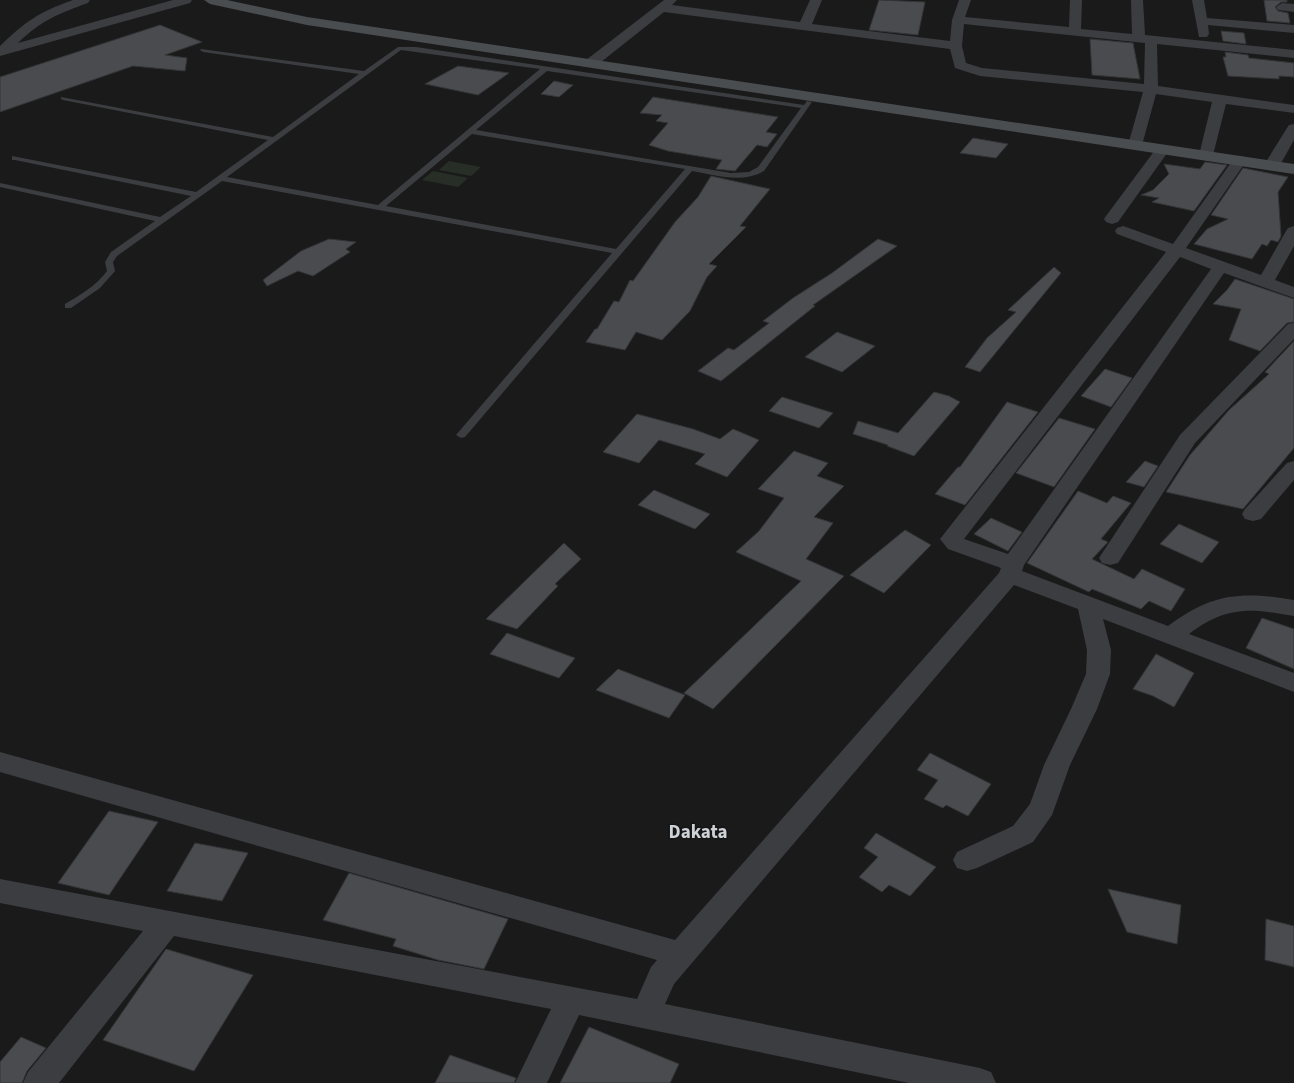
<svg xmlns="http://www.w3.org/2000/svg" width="1294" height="1083" font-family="'Source Sans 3',sans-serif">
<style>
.green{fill:#272e26}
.building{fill:#494b4e;stroke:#343537}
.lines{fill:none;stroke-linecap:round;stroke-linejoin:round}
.lane{fill:#3b3d40;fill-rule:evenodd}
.street{fill:#3b3d40;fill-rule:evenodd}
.secondary{fill:#494d50;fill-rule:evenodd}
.labels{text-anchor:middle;stroke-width:3;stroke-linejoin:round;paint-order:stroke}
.near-district-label{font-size:19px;font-weight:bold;fill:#ced2d6;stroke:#151516}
</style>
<rect width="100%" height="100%" fill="#1a1a1b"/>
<path class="green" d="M 449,161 L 481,167 L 471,176 L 439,170 Z
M 433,171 L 468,178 L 458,187 L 422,180 Z"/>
<path class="building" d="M 879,0 L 925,2 L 918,35 L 869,30 Z
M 1264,0 L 1287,0 L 1287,2 L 1281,2 L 1275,7 L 1278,11 L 1288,13 L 1290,23 L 1267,21 Z
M 160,25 L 202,42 L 165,55 L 187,58 L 185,71 L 133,66 L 0,112 L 0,77 Z
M 1221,31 L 1244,33 L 1246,44 L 1223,41 Z
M 1090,39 L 1133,43 L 1140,79 L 1092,75 Z
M 1225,52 L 1248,55 L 1249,58 L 1294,63 L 1294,77 L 1279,76 L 1279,79 L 1228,76 L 1223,57 L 1226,57 Z
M 458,66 L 509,73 L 478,95 L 425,84 Z
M 554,81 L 573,85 L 559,97 L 541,94 Z
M 653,97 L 778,117 L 766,132 L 777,134 L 767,147 L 757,145 L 735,171 L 716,169 L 722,160 L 668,151 L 649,145 L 668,123 L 656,121 L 662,115 L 640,113 Z
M 973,138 L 1008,144 L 996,158 L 960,153 Z
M 1205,162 L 1227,165 L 1194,211 L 1152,202 L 1159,198 L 1141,195 L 1153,190 L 1169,174 L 1164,164 L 1200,169 Z
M 1243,168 L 1288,177 L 1278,192 L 1281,236 L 1278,242 L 1271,240 L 1267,246 L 1262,244 L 1252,259 L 1194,244 L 1207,229 L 1228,219 L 1211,215 Z
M 711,176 L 770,189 L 740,226 L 746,227 L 709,264 L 717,266 L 707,277 L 690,311 L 662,340 L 636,332 L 625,350 L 586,342 L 595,329 L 597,329 L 614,301 L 619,302 L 630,280 L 633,281 L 675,222 L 698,197 Z
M 329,239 L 356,242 L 346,249 L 350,252 L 313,276 L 298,271 L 267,286 L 263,280 L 301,251 Z
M 878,239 L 897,246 L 813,305 L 815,306 L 721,381 L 698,371 L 728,348 L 734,350 L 769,323 L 763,321 L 793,298 L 832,273 Z
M 1054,267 L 1061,273 L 980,372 L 965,367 L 987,338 L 1016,312 L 1008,310 Z
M 1235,279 L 1294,299 L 1294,322 L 1287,323 L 1260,351 L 1229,340 L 1241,309 L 1213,304 L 1227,290 Z
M 837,332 L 875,346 L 842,372 L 805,357 Z
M 1294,341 L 1294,448 L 1243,509 L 1166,492 L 1190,455 L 1229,410 L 1269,374 L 1265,372 Z
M 1105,369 L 1132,378 L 1111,407 L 1081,396 Z
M 934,392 L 949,396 L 960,402 L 914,456 L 887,446 L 888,445 L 853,434 L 858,421 L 898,433 Z
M 782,397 L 833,413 L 819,428 L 769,411 Z
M 1007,402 L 1038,412 L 965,505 L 935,494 L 958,467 L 960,467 Z
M 637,414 L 693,429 L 720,439 L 733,429 L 759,440 L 727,477 L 695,464 L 705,454 L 659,440 L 639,463 L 603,452 Z
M 1059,418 L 1095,429 L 1054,487 L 1016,473 Z
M 794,451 L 828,463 L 817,476 L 844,486 L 814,517 L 833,523 L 806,559 L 844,576 L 713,709 L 684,693 L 801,581 L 736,552 L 759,531 L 784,498 L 758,489 Z
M 1145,461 L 1158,466 L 1144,487 L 1126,482 Z
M 654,490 L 710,514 L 695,529 L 638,505 Z
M 1078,491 L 1107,503 L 1113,496 L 1131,503 L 1101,539 L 1108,542 L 1092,559 L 1134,579 L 1142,569 L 1185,589 L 1171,611 L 1149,601 L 1141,609 L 1092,589 L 1089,592 L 1027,563 Z
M 991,518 L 1022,532 L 1008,551 L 974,534 Z
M 1179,524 L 1219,542 L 1202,563 L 1160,544 Z
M 905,530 L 931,545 L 884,593 L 850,575 Z
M 564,543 L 581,559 L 555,584 L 558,586 L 517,629 L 486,619 Z
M 1262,618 L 1294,629 L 1294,669 L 1246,648 Z
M 507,633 L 575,658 L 559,678 L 490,654 Z
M 1156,654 L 1194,673 L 1174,707 L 1153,696 L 1133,689 Z
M 618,669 L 685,695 L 669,718 L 596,690 Z
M 930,753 L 991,784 L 968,816 L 946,805 L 943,808 L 924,799 L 938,780 L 917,770 Z
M 109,811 L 158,822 L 109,895 L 58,883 Z
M 876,833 L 936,867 L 910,896 L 889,885 L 882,892 L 859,877 L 878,857 L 864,848 Z
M 195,843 L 248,853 L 222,901 L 167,891 Z
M 349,873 L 508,919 L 484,969 L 438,960 L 393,946 L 396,939 L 323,920 Z
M 1108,889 L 1181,905 L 1177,944 L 1127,932 Z
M 1266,919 L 1294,926 L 1294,967 L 1265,960 Z
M 166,949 L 253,975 L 194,1071 L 103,1040 Z
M 589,1027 L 679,1064 L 670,1083 L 560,1083 Z
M 21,1037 L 46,1048 L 27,1071 L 22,1083 L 0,1083 L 0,1062 Z
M 450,1055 L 516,1078 L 514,1083 L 435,1083 Z"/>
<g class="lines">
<path class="lane" d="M 398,47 L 416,47 L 804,105 L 807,101 L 812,102 L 764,171 C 742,184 715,175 692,171 L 465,437 L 461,438 L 456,435 L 612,253 L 222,181 L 117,256 L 113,262 L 115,271 L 100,288 L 71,308 L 65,308 L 65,304 C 80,295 96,286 107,271 L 105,262 L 111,252 L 155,221 L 0,187 L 0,183 L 160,217 L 191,196 L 15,160 L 12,160 L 12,156 L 196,192 L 268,140 L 63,100 L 61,99 L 61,97 L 273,137 L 359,74 L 203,52 L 200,50 L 201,49 L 364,71 ZM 401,50 L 540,69 L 378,205 L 227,177 ZM 547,71 L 801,108 L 758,167 L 749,172 L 731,173 L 476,130 ZM 472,134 L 685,169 L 616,249 L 386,206 Z"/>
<path class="street" d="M 73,0 L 90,0 L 88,3 C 60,13 40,21 18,43 L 173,0 L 192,0 L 190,3 L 0,56 L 0,46 C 26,21 39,12 73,0 Z
M 664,0 L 677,0 L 672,5 L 800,22 L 810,0 L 822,0 L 812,24 L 950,41 L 952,20 L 959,0 L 971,0 L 965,17 L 1069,27 L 1070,0 L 1082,0 L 1081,29 L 1132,34 L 1131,0 L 1143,0 L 1145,35 L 1294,50 L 1294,58 L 1157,44 L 1158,86 L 1294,105 L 1294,113 L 1226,104 L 1213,155 L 1211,158 L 1201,158 L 1199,155 L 1212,102 L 1156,94 L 1142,145 L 1140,148 L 1130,148 L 1128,145 L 1143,92 L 980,76 L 955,68 L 950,49 L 664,12 L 596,66 L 586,66 L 584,63 L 586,60 ZM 964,24 L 1145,43 L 1144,84 L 982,68 L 966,63 L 962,46 Z
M 1192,0 L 1204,0 L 1207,18 L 1294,25 L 1294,33 L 1208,25 L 1209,34 L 1207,37 L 1199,37 Z
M 1282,3 L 1294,4 L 1294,12 L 1278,10 L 1276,7 Z
M 1294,124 L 1294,140 L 1280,165 L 1277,168 L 1267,168 L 1264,165 L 1287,128 L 1289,125 Z
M 1163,145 L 1168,146 L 1170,149 L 1118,222 L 1112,224 L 1106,222 L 1104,219 L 1106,216 L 1158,146 Z
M 1240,156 L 1245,157 L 1247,160 L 1186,248 L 1261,275 L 1286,231 L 1288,228 L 1294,226 L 1294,246 L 1275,280 L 1294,287 L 1294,298 L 1224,273 L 1024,565 L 1022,571 L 1168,626 C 1212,593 1241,591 1294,600 L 1294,616 C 1250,608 1226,606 1189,634 L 1294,673 L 1294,692 L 1103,619 L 1111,650 L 1110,674 L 1097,709 L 1070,765 L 1052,815 L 1033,842 L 977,868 L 967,871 L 957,868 L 953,860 L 957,852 L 1013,826 L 1030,804 L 1044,765 L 1071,709 L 1086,674 L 1087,650 L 1078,609 L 1014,585 L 674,984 L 665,1004 L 980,1068 L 991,1072 L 996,1083 L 909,1083 L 579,1015 L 547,1083 L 515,1083 L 551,1009 L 174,936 L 59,1083 L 23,1083 L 28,1072 L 143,931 L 0,903 L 0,879 L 637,999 L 651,967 L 657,960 L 0,772 L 0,752 L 675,940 L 999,573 L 1001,568 L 948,549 L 940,539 L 1166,252 L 1117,234 L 1115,231 L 1117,228 L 1123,226 L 1129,228 L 1173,244 L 1235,157 ZM 1180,257 L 1211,269 L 1008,554 L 964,539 Z
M 1294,323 L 1294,339 L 1195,443 L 1118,563 L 1110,565 L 1102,563 L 1099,558 L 1180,435 L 1288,324 Z
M 1294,461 L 1294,480 L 1261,519 L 1253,521 L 1245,519 L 1242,514 L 1245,509 L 1287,463 Z"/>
<path class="secondary" d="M 204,0 L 227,0 L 307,17 L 1294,164 L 1294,174 L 307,25 L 210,4 Z"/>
</g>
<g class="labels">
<g class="near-district-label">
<text x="698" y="838">Dakata</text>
</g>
</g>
</svg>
